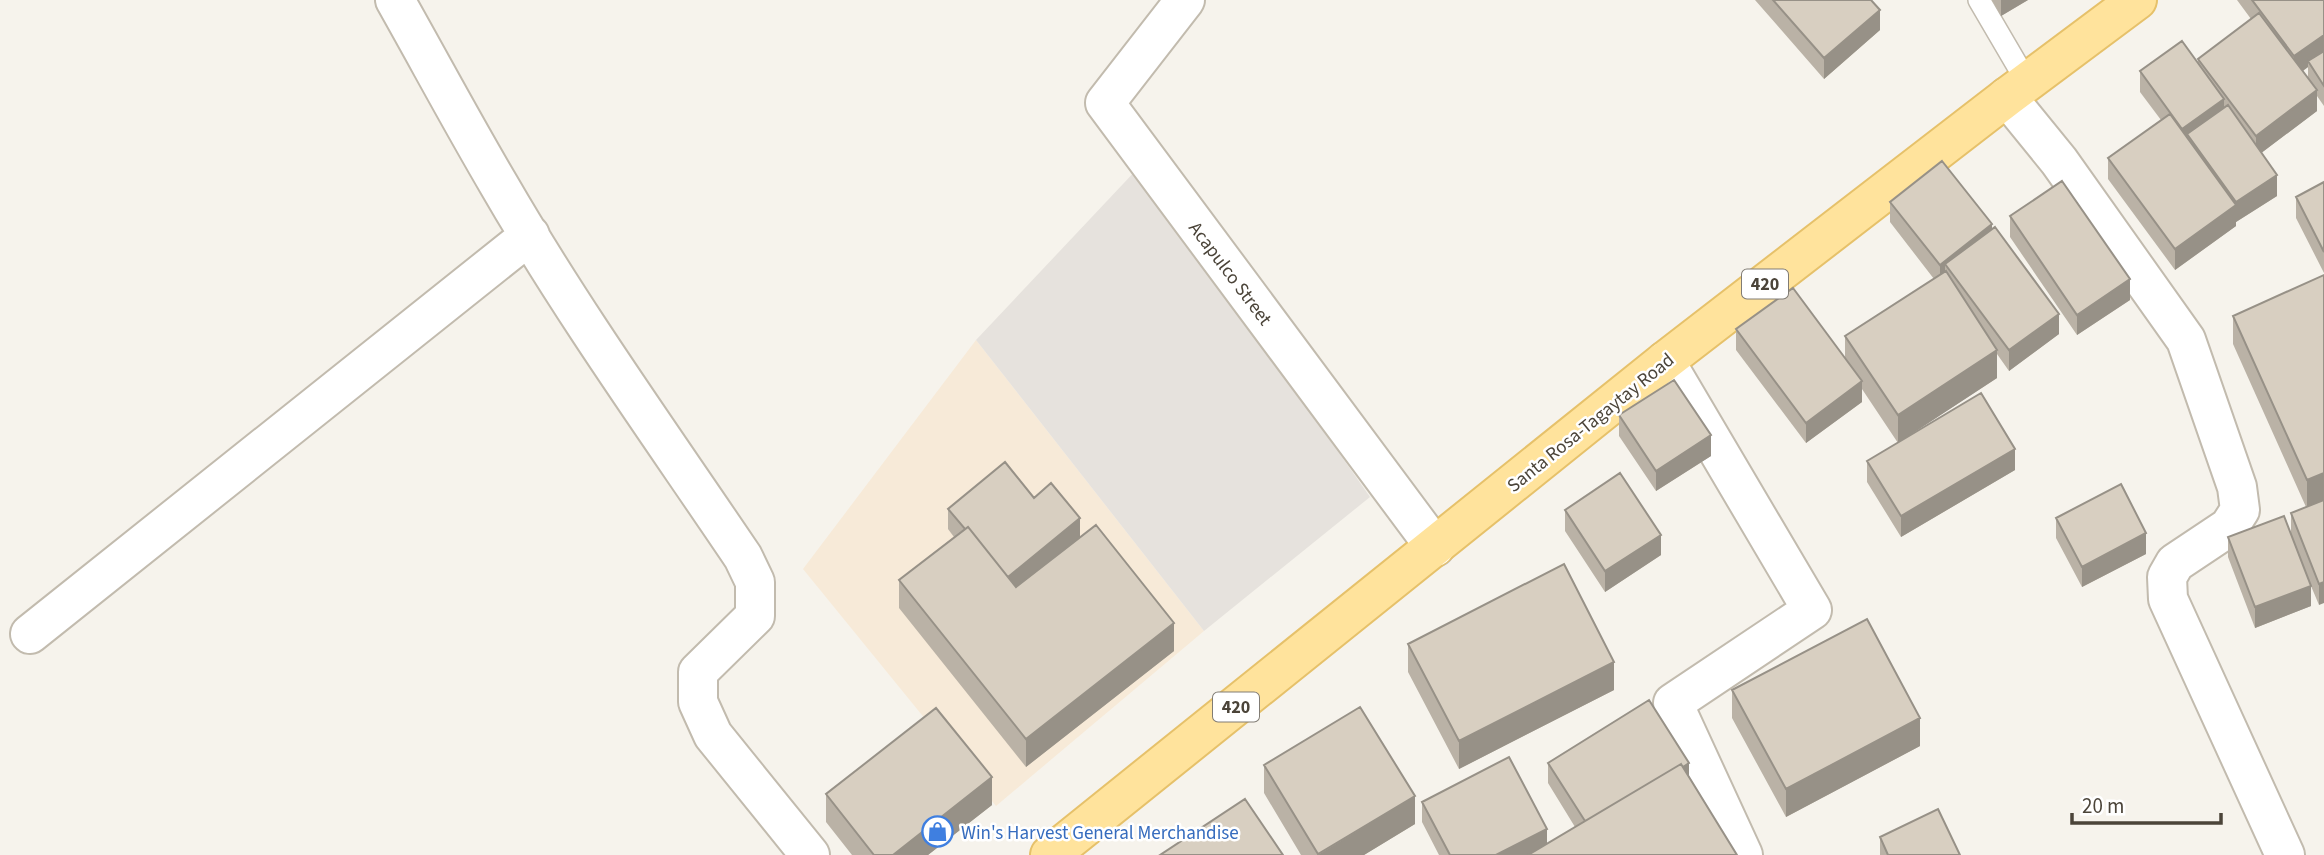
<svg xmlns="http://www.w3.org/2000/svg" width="2324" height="855" font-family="'Source Sans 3',sans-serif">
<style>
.commercial{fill:#f7ead8}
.industrial{fill:#e6e2dd}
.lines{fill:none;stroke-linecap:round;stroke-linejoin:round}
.lane-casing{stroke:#c2bbae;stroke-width:24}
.street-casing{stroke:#c2bbae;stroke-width:42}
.primary-casing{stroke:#e6c16a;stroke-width:42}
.lane{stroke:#fff;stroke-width:21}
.street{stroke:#fff;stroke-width:38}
.primary{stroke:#ffe39c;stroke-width:38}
.wall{fill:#bab2a6;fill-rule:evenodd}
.shaded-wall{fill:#979187}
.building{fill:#d8cfc1;stroke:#979187;stroke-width:2}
.labels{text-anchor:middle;stroke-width:5;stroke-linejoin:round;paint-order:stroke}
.shield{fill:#fff;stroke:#817c74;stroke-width:2}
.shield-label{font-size:18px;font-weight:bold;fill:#4b4439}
.street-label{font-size:19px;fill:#4b4439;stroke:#fff}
.shop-label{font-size:19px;fill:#366cbe;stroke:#fff;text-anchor:start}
</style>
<rect width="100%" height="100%" fill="#f6f3ec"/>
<path class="commercial" d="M 976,340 L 1204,631 L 996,806 L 803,569 Z"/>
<path class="industrial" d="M 1139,167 L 1370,497 L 1204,631 L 976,340 Z"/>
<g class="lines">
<defs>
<path id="lane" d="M 1979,0 L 2027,82"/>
<path id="street" d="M 395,0 C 430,62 463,124 499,185 C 573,313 660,434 743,557 L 755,582 L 755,616 L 698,672 L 698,702 L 713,735 L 810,855
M 1185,0 L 1105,103 L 1435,547
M 2007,97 L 2059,161 L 2186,340 L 2237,487 L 2240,510 L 2229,527 L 2175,563 L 2167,577 L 2168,599 L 2285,855
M 1665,361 L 1812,610 L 1673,703 L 1743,855
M 30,634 L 530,235"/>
<path id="primary" d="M 1050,855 L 1665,361 L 2007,97 L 2137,0"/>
</defs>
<use href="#lane" class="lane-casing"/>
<use href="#street" class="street-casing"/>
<use href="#primary" class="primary-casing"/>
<use href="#lane" class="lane"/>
<use href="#street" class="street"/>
<use href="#primary" class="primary"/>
</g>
<path class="wall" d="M 1755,0 L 1871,0 L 1880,30 L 1824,79 Z
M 1992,0 L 2028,0 L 2001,16 Z
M 2237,0 L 2324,0 L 2324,106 L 2317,96 L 2317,111 L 2261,153 L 2277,196 L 2236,222 L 2236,226 L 2175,270 L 2108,179 L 2108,158 L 2161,120 L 2140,92 L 2140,71 L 2198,64 L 2198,59 L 2251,19 ZM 2308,67 L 2308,78 L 2303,71 Z
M 2324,182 L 2324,273 L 2296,218 L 2296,197 Z
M 1890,202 L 1992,229 L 2059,334 L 2009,371 L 1997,354 L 1997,378 L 1899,442 L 2015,470 L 1901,537 L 1867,482 L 1867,461 L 1898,443 L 1862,389 L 1862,402 L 1806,443 L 1736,350 L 1736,329 L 1845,359 L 1845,336 L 1934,279 L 1890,222 Z
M 2010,216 L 2130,300 L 2077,335 L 2010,237 Z
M 2324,275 L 2319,605 L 2311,586 L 2311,606 L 2255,628 L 2228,557 L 2228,537 L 2291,533 L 2291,513 L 2306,507 L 2233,344 L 2233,316 Z
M 1619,415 L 1711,456 L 1656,491 L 1619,436 Z
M 1034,498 L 1080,538 L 1174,651 L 1026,767 L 899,608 L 899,580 L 954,537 L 948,529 L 948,509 Z
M 1565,510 L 1661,555 L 1605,592 L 1565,531 Z
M 2056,518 L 2146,554 L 2082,587 L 2056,538 Z
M 1408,644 L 1614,690 L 1459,769 L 1408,672 Z
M 1732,690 L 1920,746 L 1786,817 L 1732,718 Z
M 1548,763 L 1689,776 L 1737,855 L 1439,855 L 1422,822 L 1422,802 L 1547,844 L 1575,827 L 1548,783 Z
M 1264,765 L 1415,824 L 1364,855 L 1301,855 L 1264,793 Z
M 826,794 L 992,805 L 928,855 L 852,855 L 826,822 Z
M 1880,837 L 1960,855 L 1880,855 Z"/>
<path class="shaded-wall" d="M 2001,0 L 2028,0 L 2001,16 Z
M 1880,10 L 1880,30 L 1824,79 L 1824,58 Z
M 2324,35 L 2324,56 L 2308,61 L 2308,67 L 2294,77 L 2294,56 Z
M 2317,90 L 2317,111 L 2256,157 L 2256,136 Z
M 2224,99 L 2224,120 L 2187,134 L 2187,147 L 2182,150 L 2182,129 Z
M 2277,175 L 2277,196 L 2236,222 L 2236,202 Z
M 2236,205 L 2236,226 L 2175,270 L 2175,249 Z
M 1992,224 L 1992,245 L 1945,264 L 1945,282 L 1940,286 L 1940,265 Z
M 2130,279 L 2130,300 L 2077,335 L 2077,315 Z
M 2059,314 L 2059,334 L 2009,371 L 2009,350 Z
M 1997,350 L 1997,378 L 1898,443 L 1898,415 Z
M 1862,381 L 1862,402 L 1806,443 L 1806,423 Z
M 1711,435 L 1711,456 L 1656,491 L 1656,471 Z
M 2015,449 L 2015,470 L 1901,537 L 1901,516 Z
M 2324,473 L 2324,501 L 2307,508 L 2307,480 Z
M 1080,518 L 1080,539 L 1005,600 L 1005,579 Z
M 2146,533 L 2146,554 L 2082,587 L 2082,567 Z
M 1661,535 L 1661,555 L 1605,592 L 1605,571 Z
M 2324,582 L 2324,603 L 2319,605 L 2319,584 Z
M 2311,586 L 2311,606 L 2255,628 L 2255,607 Z
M 1174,623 L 1174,651 L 1026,767 L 1026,739 Z
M 1614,662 L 1614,690 L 1459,769 L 1459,741 Z
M 1920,718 L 1920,746 L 1786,817 L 1786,789 Z
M 1689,763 L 1689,784 L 1588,826 Z
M 992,777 L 992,805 L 928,855 L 893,855 Z
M 1415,796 L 1415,824 L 1364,855 L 1318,855 Z
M 1547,829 L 1547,849 L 1536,855 L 1496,855 Z"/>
<path class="building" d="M 1773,0 L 1871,0 L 1880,10 L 1824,58 Z
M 2252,0 L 2324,0 L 2324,35 L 2294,56 Z
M 2259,13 L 2317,90 L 2256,136 L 2198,59 Z
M 2182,41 L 2224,99 L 2182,129 L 2140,71 Z
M 2324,51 L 2324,86 L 2308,61 Z
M 2228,105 L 2277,175 L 2236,202 L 2187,134 Z
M 2170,114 L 2236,205 L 2175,249 L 2108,158 Z
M 1942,161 L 1992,224 L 1940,265 L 1890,202 Z
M 2062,181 L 2130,279 L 2077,315 L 2010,216 Z
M 2324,182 L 2324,252 L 2296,197 Z
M 1995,227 L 2059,314 L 2009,350 L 1945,264 Z
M 1946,271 L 1997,350 L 1898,415 L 1845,336 Z
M 2324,275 L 2324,473 L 2307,480 L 2233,316 Z
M 1793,288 L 1862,381 L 1806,423 L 1736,329 Z
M 1674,380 L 1711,435 L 1656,471 L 1619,415 Z
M 1981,393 L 2015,449 L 1901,516 L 1867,461 Z
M 1005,462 L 1034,498 L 1051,483 L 1080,518 L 1008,577 L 968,527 L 965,529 L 948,509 Z
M 1620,473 L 1661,535 L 1605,571 L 1565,510 Z
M 2121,484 L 2146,533 L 2082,567 L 2056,518 Z
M 2324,500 L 2324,582 L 2319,584 L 2291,513 Z
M 2284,516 L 2311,586 L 2255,607 L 2228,537 Z
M 1096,525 L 1174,623 L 1026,739 L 899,580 L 968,527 L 1016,587 Z
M 1564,564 L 1614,662 L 1459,741 L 1408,644 Z
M 1867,619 L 1920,718 L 1786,789 L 1732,690 Z
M 1649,700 L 1689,763 L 1683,767 L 1681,764 L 1585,821 L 1548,763 Z
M 1360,707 L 1415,796 L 1318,854 L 1264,765 Z
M 936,708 L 992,777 L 893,855 L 874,855 L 826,794 Z
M 1509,757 L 1547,829 L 1496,855 L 1450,855 L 1422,802 Z
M 1681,764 L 1737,855 L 1528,855 Z
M 1245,799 L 1283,855 L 1160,855 Z
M 1938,809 L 1960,855 L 1888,855 L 1880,837 Z"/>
<defs>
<symbol id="shop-ring" viewBox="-11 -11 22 22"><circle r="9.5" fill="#fff" stroke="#3f7fe0" stroke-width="1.5"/><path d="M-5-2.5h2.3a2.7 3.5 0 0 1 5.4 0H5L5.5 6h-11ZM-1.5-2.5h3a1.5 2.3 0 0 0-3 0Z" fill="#3f7fe0"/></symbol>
</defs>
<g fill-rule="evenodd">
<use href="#shop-ring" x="920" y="814" width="35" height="35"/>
</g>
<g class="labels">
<g class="shield">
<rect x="1742" y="269.5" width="46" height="29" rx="5"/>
<rect x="1213" y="692.5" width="46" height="29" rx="5"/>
</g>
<g class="shield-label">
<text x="1765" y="290">420</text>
<text x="1236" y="713">420</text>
</g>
<g class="street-label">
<text transform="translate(1231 273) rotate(53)" y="7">Acapulco Street</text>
<text transform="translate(1590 422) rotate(-39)" y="7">Santa Rosa-Tagaytay Road</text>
</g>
<g class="shop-label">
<text x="961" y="839">Win's Harvest General Merchandise</text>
</g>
</g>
<path d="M2072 813v10h149v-10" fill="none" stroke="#4b4439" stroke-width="3.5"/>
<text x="2082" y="813" font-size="21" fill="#4b4439" stroke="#ffffff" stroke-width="5" paint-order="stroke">20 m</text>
</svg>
